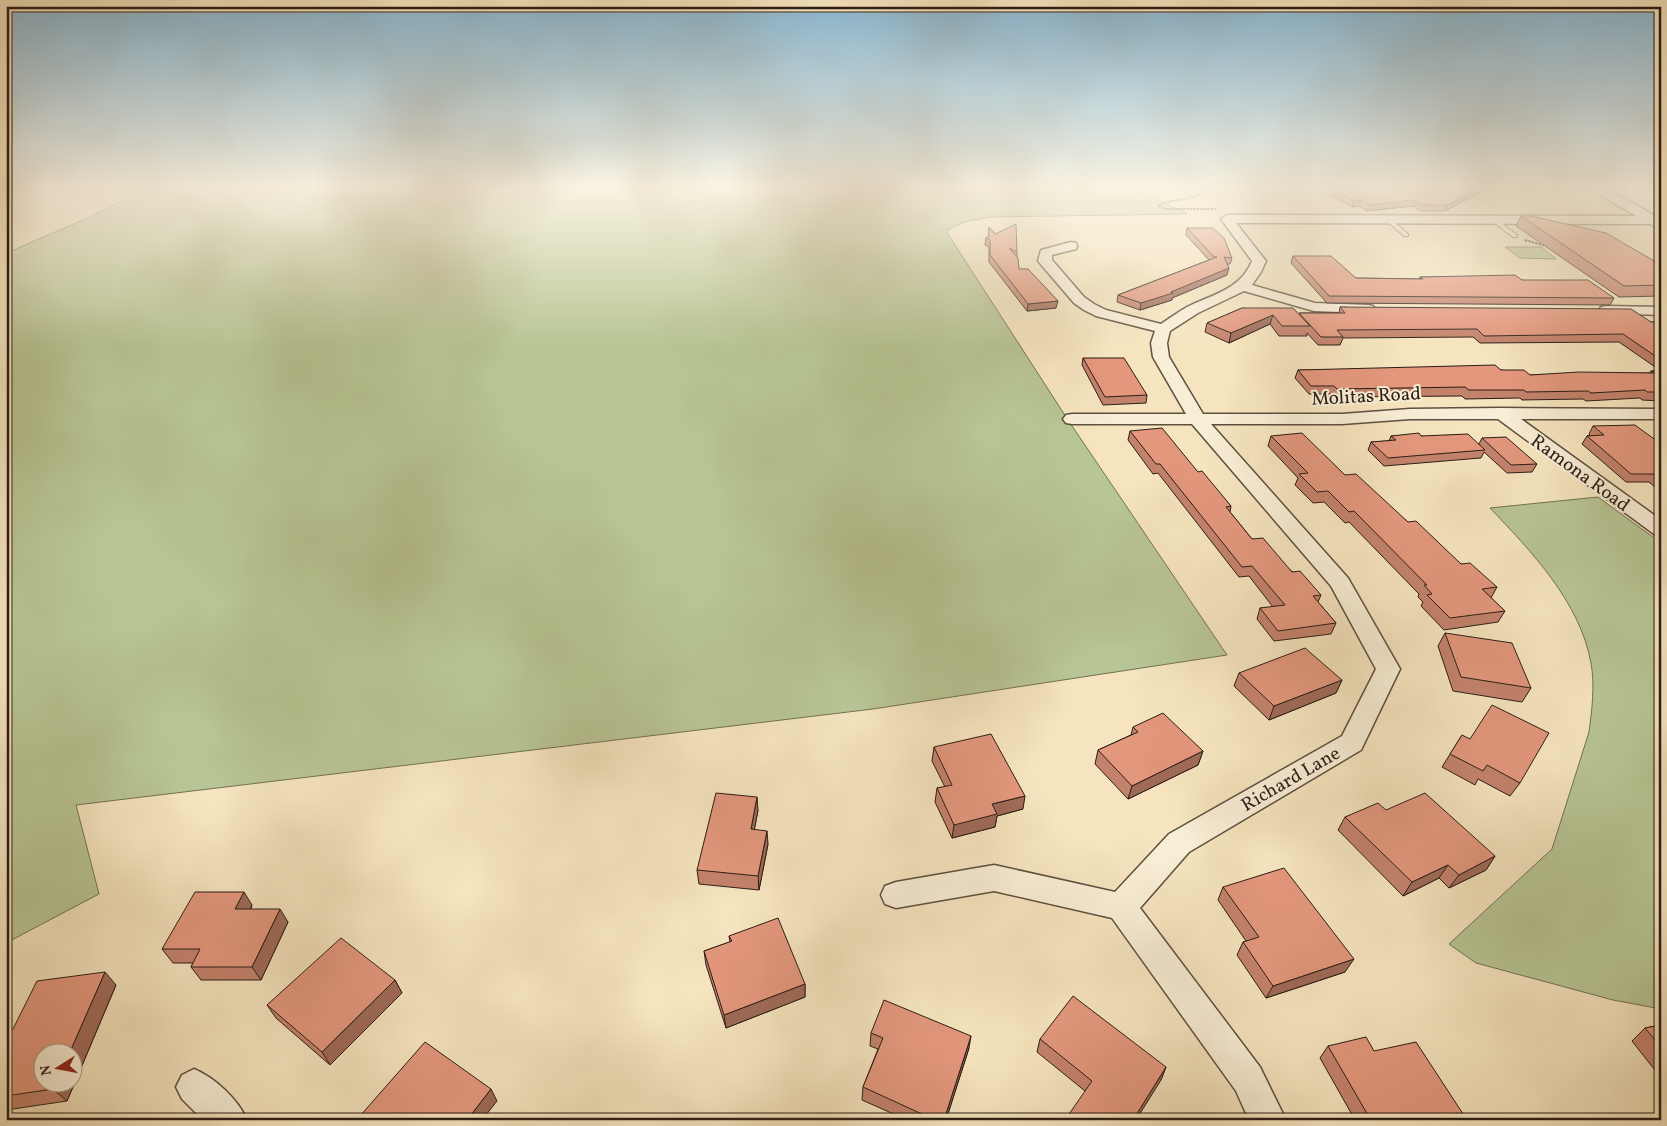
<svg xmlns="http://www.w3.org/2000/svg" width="1667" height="1126" font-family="Vollkorn,serif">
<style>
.green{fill:#b8c594;stroke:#727155}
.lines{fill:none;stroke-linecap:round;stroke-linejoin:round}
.service-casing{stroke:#5e4f40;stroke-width:2}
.minor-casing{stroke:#5e4f40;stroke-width:3}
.tertiary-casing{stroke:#5e4f40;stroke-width:3}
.path{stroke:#2b1d16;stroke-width:2;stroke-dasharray:2.5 1;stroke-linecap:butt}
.service{fill:#f8edd5;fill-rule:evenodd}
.minor{fill:#f8edd5;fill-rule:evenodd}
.tertiary{fill:#f8edd5;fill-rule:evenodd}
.wall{fill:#c3826c;stroke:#2b1d16}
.shaded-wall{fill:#9f6a58;stroke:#2b1d16}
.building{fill:#e3977d;stroke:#2b1d16}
.labels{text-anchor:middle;stroke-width:4;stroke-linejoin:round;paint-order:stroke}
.street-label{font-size:19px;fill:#2b1d16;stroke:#f8edd5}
</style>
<rect width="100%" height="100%" fill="#f5e4be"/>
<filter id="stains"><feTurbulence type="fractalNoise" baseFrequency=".004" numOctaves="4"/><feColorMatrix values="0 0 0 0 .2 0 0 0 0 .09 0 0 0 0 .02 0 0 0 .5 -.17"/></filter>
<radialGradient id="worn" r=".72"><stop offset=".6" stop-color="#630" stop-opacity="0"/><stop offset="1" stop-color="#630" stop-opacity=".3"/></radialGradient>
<path class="green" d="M 124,189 L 1137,189 L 1187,214 L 990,217 L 964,222 L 946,231 L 1066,417 L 1227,655 L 873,709 L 76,805 L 99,894 L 6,943 L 6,254 C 44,235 84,222 121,201 Z
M 1505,247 L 1541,247 L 1556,259 L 1520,258 Z
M 1598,497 L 1661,543 L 1661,1009 L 1613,1000 L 1476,963 L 1449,944 L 1552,849 L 1589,732 C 1592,710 1595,685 1591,663 C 1580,602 1531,551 1490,508 Z"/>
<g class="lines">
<defs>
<path id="service" d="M 1388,217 L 1408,234 L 1408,236 L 1404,236 L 1386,220 L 1385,219 Z
M 1492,219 L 1496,219 L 1517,235 L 1517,237 L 1513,237 L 1492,221 Z"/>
<path id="minor" d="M 1227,215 L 1652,216 L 1658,220 L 1652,224 L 1236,223 L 1266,261 L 1261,272 L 1252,285 L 1315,303 L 1368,305 L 1373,306 L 1375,309 L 1373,312 L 1368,313 L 1314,311 L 1244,291 L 1198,313 L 1170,331 L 1167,343 L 1169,357 L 1203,414 L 1342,414 L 1410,409 L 1501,408 L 1661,409 L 1661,419 L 1521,419 L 1661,520 L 1661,536 L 1654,534 L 1498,419 L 1410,419 L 1342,424 L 1211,424 L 1348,578 L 1400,669 L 1361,750 L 1189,852 L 1140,908 L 1260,1067 L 1286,1120 L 1249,1120 L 1236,1091 L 1112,918 L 994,891 L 896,908 L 885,904 L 881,895 L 885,886 L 896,882 L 994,865 L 1115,892 L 1169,834 L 1342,736 L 1376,669 L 1331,586 L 1192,424 L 1072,424 L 1066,423 L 1063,419 L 1066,415 L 1072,414 L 1186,414 L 1153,357 L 1151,343 L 1155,331 L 1096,316 L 1084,310 L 1074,303 L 1038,261 L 1041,250 L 1071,242 L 1076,243 L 1077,246 L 1076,249 L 1052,255 L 1052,260 L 1084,297 L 1094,304 L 1106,310 L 1161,324 C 1170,318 1178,312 1187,307 C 1213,294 1240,290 1252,261 L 1221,219 Z
M 1606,306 L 1661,307 L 1661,315 L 1601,313 L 1599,310 L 1601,307 Z
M 194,1069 C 215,1078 238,1099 247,1120 L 203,1120 L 182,1099 L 176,1087 L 182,1075 Z"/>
<path id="tertiary" d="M 1589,189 L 1607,189 L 1661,219 L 1661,230 Z"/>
</defs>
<use href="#service" class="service-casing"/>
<use href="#minor" class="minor-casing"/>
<use href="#tertiary" class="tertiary-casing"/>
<path class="path" d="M 1206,189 C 1193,203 1173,197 1158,206 L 1166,209 L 1216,209
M 1525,240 L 1546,246"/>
<use href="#service" class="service"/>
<use href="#minor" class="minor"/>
<use href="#tertiary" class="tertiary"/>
</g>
<path class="wall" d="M 1319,189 L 1487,189 L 1445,211 L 1420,211 L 1413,206 L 1367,211 L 1359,206 L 1352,207 Z
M 1521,216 L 1661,265 L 1661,296 L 1619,297 L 1516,226 Z
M 989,227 L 995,234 L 1017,252 L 1017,257 L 1019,269 L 1056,308 L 1027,311 L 989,262 L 989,247 L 985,245 L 986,238 L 989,237 Z
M 1187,228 L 1232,258 L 1230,264 L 1227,264 L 1227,275 L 1172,298 L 1172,300 L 1140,310 L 1117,302 L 1118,295 L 1209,260 L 1186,235 Z
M 1293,256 L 1356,278 L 1419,279 L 1420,277 L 1522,280 L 1614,298 L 1610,305 L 1327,303 L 1291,263 Z
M 1340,307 L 1651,322 L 1661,322 L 1661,371 L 1619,342 L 1480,343 L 1473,337 L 1343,338 L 1340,345 L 1318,345 L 1307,333 L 1307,336 L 1279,336 L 1270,324 L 1229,343 L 1205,332 L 1207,323 L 1242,308 L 1298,314 L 1299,313 L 1339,313 Z
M 1083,358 L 1147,395 L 1146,403 L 1103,405 L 1082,365 Z
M 1298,370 L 1501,370 L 1530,375 L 1649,373 L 1651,371 L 1661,371 L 1661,401 L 1642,400 L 1640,398 L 1586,401 L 1583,399 L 1522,400 L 1520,398 L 1465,399 L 1462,396 L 1334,397 L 1331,394 L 1309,394 L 1295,378 Z
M 1593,426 L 1661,444 L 1661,492 L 1649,482 L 1626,482 L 1582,444 L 1587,436 L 1590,435 L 1589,434 Z
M 1130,431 L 1198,472 L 1231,506 L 1230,512 L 1252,539 L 1321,595 L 1318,602 L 1336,623 L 1331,634 L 1274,641 L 1257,619 L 1260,608 L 1273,607 L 1249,576 L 1239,577 L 1158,473 L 1153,474 L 1128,440 Z
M 1271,436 L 1345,475 L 1408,522 L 1461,564 L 1497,587 L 1491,598 L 1505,611 L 1498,622 L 1444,630 L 1421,606 L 1423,602 L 1418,597 L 1419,594 L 1349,522 L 1345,523 L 1324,502 L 1313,503 L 1295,485 L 1298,478 L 1268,446 Z
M 1391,436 L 1421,436 L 1479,444 L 1482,438 L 1537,464 L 1532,472 L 1507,473 L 1484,452 L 1481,458 L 1384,466 L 1368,450 L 1371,442 L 1389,441 Z
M 1445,633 L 1531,688 L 1522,702 L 1453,691 L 1438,646 Z
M 1239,673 L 1342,680 L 1336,693 L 1269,720 L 1234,686 Z
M 1133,727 L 1203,751 L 1198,765 L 1128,799 L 1095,764 L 1098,750 L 1131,735 Z
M 1462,735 L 1520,783 L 1510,796 L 1478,779 L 1475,785 L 1442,767 Z
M 934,747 L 1023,809 L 997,816 L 995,827 L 952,838 L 935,802 L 937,788 L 945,787 L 932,761 Z
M 758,810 L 754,830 L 768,844 L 759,890 L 699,884 L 697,870 Z
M 1386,810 L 1495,856 L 1486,870 L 1449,888 L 1439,878 L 1403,896 L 1338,830 L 1345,817 Z
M 1223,887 L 1345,972 L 1266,998 L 1237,955 L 1243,942 L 1246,941 L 1218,900 Z
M 252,905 L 251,909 L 288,922 L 261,980 L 201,980 L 191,967 L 193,963 L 173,963 L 162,949 Z
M 729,936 L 805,984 L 805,997 L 726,1028 L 706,965 L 704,951 L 730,942 Z
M 395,980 L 402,993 L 330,1065 L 276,1018 L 267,1005 Z
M 116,985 L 67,1101 L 6,1110 L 6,1043 Z
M 1661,1025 L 1661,1078 L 1632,1041 L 1645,1028 Z
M 871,1033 L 969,1048 L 946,1120 L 907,1120 L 862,1100 L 863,1087 L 878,1049 L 870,1046 Z
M 1040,1039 L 1166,1067 L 1161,1080 L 1085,1091 L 1037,1052 Z
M 1328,1046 L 1374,1051 L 1467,1120 L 1355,1120 L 1320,1058 Z"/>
<path class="shaded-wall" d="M 1478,189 L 1487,189 L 1445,211 L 1447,205 Z
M 1361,200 L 1359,206 L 1352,207 L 1354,201 Z
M 1415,200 L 1413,206 L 1367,211 L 1369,205 Z
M 1229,268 L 1227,275 L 1172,298 L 1172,300 L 1140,310 L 1141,303 Z
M 1058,301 L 1056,308 L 1027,311 L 1028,304 Z
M 1273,315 L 1270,324 L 1229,343 L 1231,333 Z
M 1342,680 L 1336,693 L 1269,720 L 1274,706 Z
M 1203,751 L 1198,765 L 1128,799 L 1132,786 Z
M 1025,796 L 1023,809 L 997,816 L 995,827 L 952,838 L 954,825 L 992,804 Z
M 757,797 L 758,810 L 752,843 L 751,829 Z
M 767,831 L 768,844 L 759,890 L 758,876 Z
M 1495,856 L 1486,870 L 1449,888 L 1459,875 Z
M 1448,865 L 1439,878 L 1403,896 L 1412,882 Z
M 244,892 L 252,905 L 244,922 L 235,909 Z
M 280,909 L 288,922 L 261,980 L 252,967 Z
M 1354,959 L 1345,972 L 1266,998 L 1273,986 Z
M 105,972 L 116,985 L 67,1101 L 53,1089 L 56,1084 L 72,1084 L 72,1054 L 69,1054 Z
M 395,980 L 402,993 L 330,1065 L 322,1052 Z
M 805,984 L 805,997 L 726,1028 L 724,1015 Z
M 971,1036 L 969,1048 L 946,1120 L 944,1120 Z
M 1166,1067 L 1161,1080 L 1136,1120 L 1133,1120 Z
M 491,1089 L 497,1101 L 482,1120 L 467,1120 Z"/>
<path class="building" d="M 1332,189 L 1478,189 L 1447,205 L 1422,205 L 1415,200 L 1369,205 L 1361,200 L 1354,201 Z
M 1521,216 L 1531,216 L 1606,233 L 1661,265 L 1661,285 L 1624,286 Z
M 1016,224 L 1017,252 L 1009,248 L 1018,258 L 1019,269 L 1028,269 L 1058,301 L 1028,304 L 990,255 L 990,240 L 986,238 L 989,236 L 989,227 L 995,234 Z
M 1187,228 L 1213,228 L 1224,238 L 1232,258 L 1224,257 L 1229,268 L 1171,292 L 1173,293 L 1141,303 L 1118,295 L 1217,257 L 1214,257 Z
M 1293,256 L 1331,256 L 1356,278 L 1423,279 L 1420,277 L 1515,275 L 1522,280 L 1588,280 L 1614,298 L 1329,296 Z
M 1340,307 L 1631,309 L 1651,322 L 1661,322 L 1661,360 L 1623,334 L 1484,336 L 1477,329 L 1337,330 L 1343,337 L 1321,337 L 1299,313 L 1345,313 Z
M 1242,308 L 1293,308 L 1310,326 L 1282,326 L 1273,315 L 1231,333 L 1207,323 Z
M 1083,358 L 1124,358 L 1147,395 L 1105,397 Z
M 1495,365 L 1501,370 L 1524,370 L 1530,375 L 1579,372 L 1654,373 L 1651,371 L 1661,371 L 1661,392 L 1647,392 L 1645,390 L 1591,393 L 1588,391 L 1526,392 L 1524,390 L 1469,390 L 1465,387 L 1337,389 L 1334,386 L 1311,386 L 1298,370 Z
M 1635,425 L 1661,444 L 1661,479 L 1654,474 L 1631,474 L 1587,436 L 1604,435 L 1593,426 Z
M 1162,428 L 1198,472 L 1202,471 L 1231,506 L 1226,507 L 1252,539 L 1263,538 L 1292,572 L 1300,571 L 1321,595 L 1313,596 L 1336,623 L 1278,631 L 1260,608 L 1285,605 L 1252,566 L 1242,567 L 1160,464 L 1156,464 L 1130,431 Z
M 1302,433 L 1345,475 L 1356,474 L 1408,522 L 1416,521 L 1461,564 L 1470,563 L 1497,587 L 1482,589 L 1505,611 L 1450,618 L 1427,595 L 1432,594 L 1424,585 L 1427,585 L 1354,511 L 1349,512 L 1328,491 L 1317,492 L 1299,474 L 1308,473 L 1271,436 Z
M 1419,433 L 1421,436 L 1468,434 L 1485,450 L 1388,458 L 1371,442 L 1396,440 L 1391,436 Z
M 1506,437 L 1537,464 L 1511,465 L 1482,438 Z
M 1445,633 L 1512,643 L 1531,688 L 1461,677 Z
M 1305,648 L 1342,680 L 1274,706 L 1239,673 Z
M 1492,705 L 1549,733 L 1520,783 L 1487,765 L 1483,771 L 1450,754 L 1462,735 L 1470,739 Z
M 1163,713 L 1203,751 L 1132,786 L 1098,750 L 1138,732 L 1133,727 Z
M 991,734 L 1025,796 L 992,804 L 997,814 L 954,825 L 937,788 L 952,785 L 934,747 Z
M 716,793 L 757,797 L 751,829 L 767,831 L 758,876 L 697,870 Z
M 1425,793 L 1495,856 L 1459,875 L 1448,865 L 1412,882 L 1345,817 L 1378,803 L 1386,810 Z
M 1284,868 L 1354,959 L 1273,986 L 1243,942 L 1259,937 L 1223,887 Z
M 195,892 L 244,892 L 235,909 L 280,909 L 252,967 L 191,967 L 200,949 L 162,949 Z
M 778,918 L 805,984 L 724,1015 L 704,951 L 732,941 L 729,936 Z
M 341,938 L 395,980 L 322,1052 L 267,1005 Z
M 105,972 L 69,1054 L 42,1054 L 42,1084 L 56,1084 L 53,1089 L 6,1096 L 6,1043 L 37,981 Z
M 1073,996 L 1166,1067 L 1133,1120 L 1065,1120 L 1092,1081 L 1040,1039 Z
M 884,1000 L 971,1036 L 944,1120 L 935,1120 L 863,1087 L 883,1038 L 871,1033 Z
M 1661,1025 L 1661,1047 L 1645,1028 Z
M 1366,1037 L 1374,1051 L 1416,1042 L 1467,1120 L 1368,1120 L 1366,1117 L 1369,1117 L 1328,1046 Z
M 425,1042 L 491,1089 L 467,1120 L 365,1120 L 360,1116 Z"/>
<linearGradient id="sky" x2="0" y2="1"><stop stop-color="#89b8d3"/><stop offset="0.54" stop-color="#faf3e2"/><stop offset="1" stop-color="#faf3e2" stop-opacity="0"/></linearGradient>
<rect width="1667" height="347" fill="url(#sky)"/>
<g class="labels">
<g class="street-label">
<text transform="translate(1366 395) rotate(-3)" y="7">Molitas Road</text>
<text transform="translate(1581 472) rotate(36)" y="7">Ramona Road</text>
<text transform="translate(1290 778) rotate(-30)" y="7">Richard Lane</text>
</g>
</g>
<rect width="1667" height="1126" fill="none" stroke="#f5e4be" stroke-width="25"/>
<rect x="8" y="8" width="1652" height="1111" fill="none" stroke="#2b1d16" stroke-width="2.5"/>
<rect x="12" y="12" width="1642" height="1101" fill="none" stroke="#2b1d16"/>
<g transform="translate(58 1068) rotate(259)"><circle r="24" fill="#f8edd5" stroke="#a69a89"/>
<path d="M0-4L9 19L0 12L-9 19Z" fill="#8f2418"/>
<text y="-8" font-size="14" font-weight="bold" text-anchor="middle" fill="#2b1d16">N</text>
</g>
<rect width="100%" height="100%" filter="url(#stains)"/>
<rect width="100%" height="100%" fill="url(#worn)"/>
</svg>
